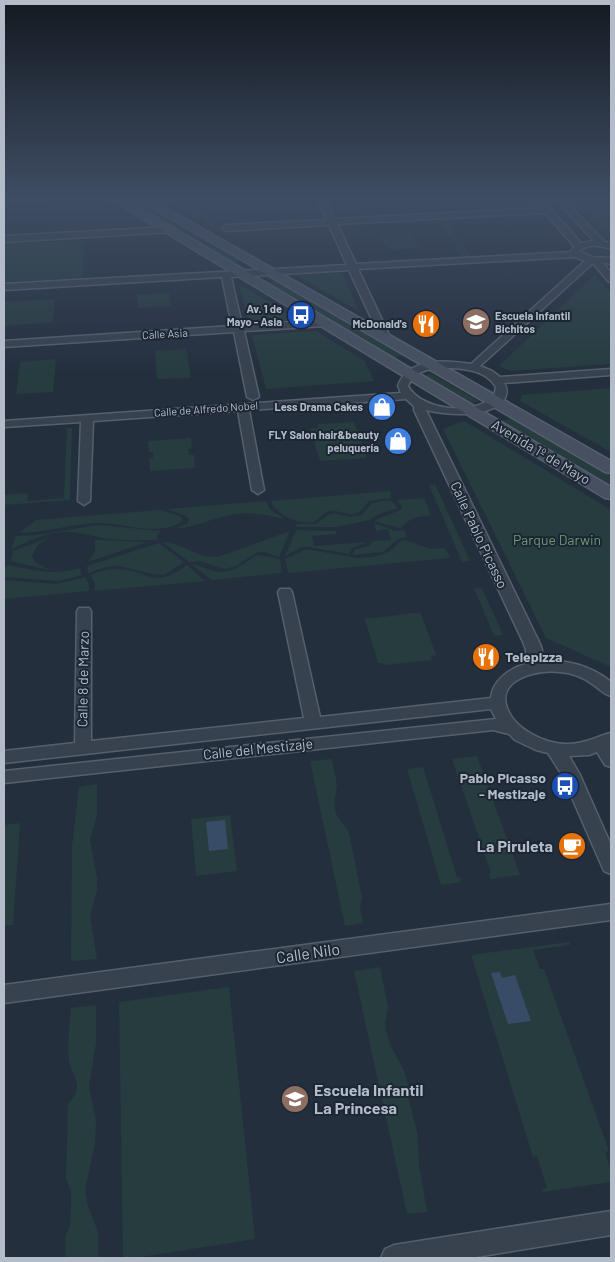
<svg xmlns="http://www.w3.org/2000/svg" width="615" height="1262" font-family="Barlow,sans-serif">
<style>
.green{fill:#263c3f}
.water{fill:#394c67}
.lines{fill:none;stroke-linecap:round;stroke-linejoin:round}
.street-casing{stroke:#565f6c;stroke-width:3}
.secondary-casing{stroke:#565f6c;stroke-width:3}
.street{fill:#38414e;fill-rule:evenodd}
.secondary{fill:#465061;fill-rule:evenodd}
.labels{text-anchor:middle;stroke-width:4;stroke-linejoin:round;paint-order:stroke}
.far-poi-label{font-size:11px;font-weight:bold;fill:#b4bcc9;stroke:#1d2633;text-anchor:end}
.far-street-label{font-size:11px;fill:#b4bcc9;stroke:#1d2633}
.street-label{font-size:14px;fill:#b4bcc9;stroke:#1d2633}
.park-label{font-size:14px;fill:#6b9a76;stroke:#1d2633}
.poi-label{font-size:14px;font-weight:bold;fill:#b4bcc9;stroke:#1d2633;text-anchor:start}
.near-poi-label{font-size:16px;font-weight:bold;fill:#b4bcc9;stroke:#1d2633;text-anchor:end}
.near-street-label{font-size:16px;fill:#b4bcc9;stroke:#1d2633}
</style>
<rect width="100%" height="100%" fill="#242f3e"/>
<path class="green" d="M 119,197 L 132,197 L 243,261 L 229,262 Z
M 157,197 L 196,197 L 202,222 Z
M 199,197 L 206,197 L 205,200 L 211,205 L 212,209 L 208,214 L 214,219 L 216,227 L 210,227 L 205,224 L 205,217 L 201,207 L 203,203 Z
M 569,197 L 611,197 L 611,239 Z
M 447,220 L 453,228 L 452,232 C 461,238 465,248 471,256 L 461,256 L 456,250 L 455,242 L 447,236 L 445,228 L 437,221 Z
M 412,232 L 422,248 L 388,250 L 379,234 Z
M 84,240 L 83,278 L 4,282 L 4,244 Z
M 590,246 L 611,249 L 611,258 L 596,259 L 582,253 L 583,249 Z
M 342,272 L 359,311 L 295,275 Z
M 595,275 L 611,293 L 611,364 L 510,371 L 499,366 Z
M 277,281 L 403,355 L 392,358 L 263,282 Z
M 239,284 L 297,319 L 249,322 Z
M 169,293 L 171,306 L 138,308 L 137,295 Z
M 55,299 L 53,322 L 4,326 L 4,302 Z
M 316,331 L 365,361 L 374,381 L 266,389 L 252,335 Z
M 186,349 L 191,378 L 157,379 L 155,351 Z
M 56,359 L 53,392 L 16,394 L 20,362 Z
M 430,373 L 479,401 L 472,403 L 425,375 Z
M 611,388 L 611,452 L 520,401 L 522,395 Z
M 512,418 L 611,475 L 611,488 L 500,422 Z
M 354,422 L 367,458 L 320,461 L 310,428 L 318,428 L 318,424 Z
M 460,422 L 466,422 L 611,510 L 611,667 L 546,638 L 443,429 Z
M 67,428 L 72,428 L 70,500 L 4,505 L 4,495 L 26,493 L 28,494 L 27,501 L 64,498 Z
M 191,438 L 192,448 L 188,449 L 189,455 L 194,455 L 195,468 L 150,471 L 149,458 L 153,458 L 153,452 L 149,452 L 148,441 Z
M 435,484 L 470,561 L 462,562 L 429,485 Z
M 390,491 L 391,498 L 369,501 C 366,504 363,510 359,512 C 350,518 338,509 329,511 C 322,513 319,520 313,522 C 299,526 275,514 271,501 Z
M 424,498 L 431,515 L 413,518 L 400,528 L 374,521 L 400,510 L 402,507 L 397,500 Z
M 266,501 L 270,509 L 285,519 C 267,515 249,511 230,515 C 210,519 193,528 172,529 L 187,524 L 189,519 L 184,515 L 167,509 Z
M 382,501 L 392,501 L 398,508 L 379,514 L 370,520 L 336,527 L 297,527 L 295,524 L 316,524 L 328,515 L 334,513 L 349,517 L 362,515 L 372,503 Z
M 160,510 L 180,516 L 183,521 C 158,538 124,522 96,523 C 70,524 45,533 19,533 L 36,520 Z
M 374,523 L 396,531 L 404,530 L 407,537 L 398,539 L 383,552 L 353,555 L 354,550 L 370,545 L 373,541 L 391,540 L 388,529 L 376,531 Z
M 98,525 L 161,531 L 157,535 L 157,540 C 141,540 126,541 110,539 C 93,537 77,530 60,532 C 43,534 27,542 11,549 L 16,536 L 37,535 Z
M 296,530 L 336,531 L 336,534 L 312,536 L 314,546 L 368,542 L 352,548 L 349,554 L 308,547 L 302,547 L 285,556 Z
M 290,531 L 279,557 L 264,552 L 258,552 L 236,566 L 224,569 L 199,561 L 189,562 L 162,542 C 183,542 193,558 218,557 Z
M 53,536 L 39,544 L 32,555 L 35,562 L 52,571 L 11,561 L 13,551 Z
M 95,540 L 147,542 L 88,562 L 95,551 Z
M 406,540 L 430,549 L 445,548 L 450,558 L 288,573 L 285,559 L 306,549 L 358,558 L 374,557 L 390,551 L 401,541 Z
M 159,543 L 184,562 L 164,575 L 153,574 L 119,566 L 106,567 L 88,573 L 87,566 Z
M 258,555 L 280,559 L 282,573 L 212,580 L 191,564 C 199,565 206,569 214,571 C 232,576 244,562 258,555 Z
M 8,565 C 32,570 55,576 80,568 L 82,575 L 59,581 L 4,577 L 4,568 Z
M 187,565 L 205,581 L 94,591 L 95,583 L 90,575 C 97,573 105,569 113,569 C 145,567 153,592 187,565 Z
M 85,577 L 89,584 L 89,591 L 4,599 L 4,580 L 56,584 Z
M 474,588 L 482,588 L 503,635 L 494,636 Z
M 415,613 L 421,614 L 436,655 L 431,656 L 432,660 L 384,665 L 383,663 L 378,663 L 365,619 Z
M 477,756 L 520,875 L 490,879 L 489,874 L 491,873 L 452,759 Z
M 332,759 L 337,785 L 334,805 L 337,816 L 349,833 L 362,897 L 360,907 L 363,923 L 345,926 L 310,761 Z
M 423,767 L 457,877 L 460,877 L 461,882 L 441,885 L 407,769 Z
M 97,784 L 97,816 L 90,840 L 97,877 L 97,891 L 90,916 L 97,959 L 71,961 L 72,846 L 79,787 Z
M 230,815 L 237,871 L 196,876 L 191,819 Z
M 20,823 L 13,925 L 4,926 L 4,825 Z
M 569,942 L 570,945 L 533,950 L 540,969 L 544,969 L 609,1151 L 605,1152 L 611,1170 L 611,1182 L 543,1192 L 542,1189 L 547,1188 L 537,1156 L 533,1157 L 471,955 Z
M 380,967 L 388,1007 L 385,1022 L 386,1031 L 390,1044 L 405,1073 L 408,1085 L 409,1101 L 417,1132 L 419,1165 L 427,1212 L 407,1214 L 354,971 Z
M 229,987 L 255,1239 L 135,1258 L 123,1258 L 119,1002 Z
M 96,1005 L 96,1043 L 89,1086 L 96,1122 L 95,1143 L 85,1190 L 88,1206 L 98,1232 L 98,1258 L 66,1258 L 65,1237 L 70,1226 L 71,1205 L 71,1191 L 66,1179 L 68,1104 C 86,1084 72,1079 69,1060 C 67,1044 70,1025 71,1008 Z"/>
<path class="water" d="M 225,820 L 228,849 L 209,851 L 206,822 Z
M 500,972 L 502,978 L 515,975 L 531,1021 L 508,1024 L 491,973 Z"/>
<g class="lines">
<defs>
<path id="street" d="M 4,197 L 51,197 L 47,199 L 4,201 Z
M 316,197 L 324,197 L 335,219 L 541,208 L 532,197 L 540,197 L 581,243 L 594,241 L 553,197 L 561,197 L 605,242 L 611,243 L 611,249 C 600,246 589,243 579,251 L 592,257 L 611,258 L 611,264 L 603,263 L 611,273 L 611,282 L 608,281 L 593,263 L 480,366 L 492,371 L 500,377 L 611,369 L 611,375 L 504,383 C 507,388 508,392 505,398 C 492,419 447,415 426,410 L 540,644 L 542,650 L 540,661 C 566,659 592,666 611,682 L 611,696 C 603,694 599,688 592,684 C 583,677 572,673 560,672 C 540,669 496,678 507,708 C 515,730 546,744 567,744 C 586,744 594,737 611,733 L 611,767 L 605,765 L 597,752 L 589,755 L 569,756 L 580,775 L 611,845 L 611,874 L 604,871 L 562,775 L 548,753 L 536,750 L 515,740 L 509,734 L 493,730 L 4,783 L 4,771 L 496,719 L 491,709 L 4,763 L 4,751 L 75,743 L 77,611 L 79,608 L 89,608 L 91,611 L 91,741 L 304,718 L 278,592 L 280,589 L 290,589 L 292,592 L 320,717 L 491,698 C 492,681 509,669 525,664 L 526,650 L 524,644 L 414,410 L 414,406 L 406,399 L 249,410 L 264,490 L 258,494 L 252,490 L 238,411 L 93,421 L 90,501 L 84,505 L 78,501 L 81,422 L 4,427 L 4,421 L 401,393 L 398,386 C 408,357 446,360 471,364 L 585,261 L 575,257 L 358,269 L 390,337 L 385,340 L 380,337 L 349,270 L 231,277 L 242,325 L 325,320 L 330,323 L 325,326 L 244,331 L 259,397 L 253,400 L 247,397 L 234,332 L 4,347 L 4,341 L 232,326 L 222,277 L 4,290 L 4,284 L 347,265 L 329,225 L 226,231 L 222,228 L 226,225 L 327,220 ZM 545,213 L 574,246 L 571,252 L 356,264 L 337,224 ZM 451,368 C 468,369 486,371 496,387 L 494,396 C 475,416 422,411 408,386 C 415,368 435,368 451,368 Z
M 169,227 L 172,228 L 172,232 L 4,242 L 4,236 Z
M 611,904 L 611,920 L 4,1003 L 4,985 Z
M 611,1211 L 611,1235 L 470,1258 L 381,1258 L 385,1249 L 394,1245 Z"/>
<path id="secondary" d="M 107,197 L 121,197 L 611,487 L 611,499 L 605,498 Z
M 152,200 L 611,461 L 611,473 L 605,472 L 148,205 L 146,203 Z"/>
</defs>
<use href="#street" class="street-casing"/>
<use href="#secondary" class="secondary-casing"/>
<use href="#street" class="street"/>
<use href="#secondary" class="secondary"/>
</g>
<linearGradient id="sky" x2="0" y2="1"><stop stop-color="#141a22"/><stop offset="0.53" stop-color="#3f4d63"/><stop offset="1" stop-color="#3f4d63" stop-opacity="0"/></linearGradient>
<rect width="615" height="374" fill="url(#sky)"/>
<defs>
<symbol id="bus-disc" viewBox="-11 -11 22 22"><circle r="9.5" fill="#1a4fb4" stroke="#1d2633"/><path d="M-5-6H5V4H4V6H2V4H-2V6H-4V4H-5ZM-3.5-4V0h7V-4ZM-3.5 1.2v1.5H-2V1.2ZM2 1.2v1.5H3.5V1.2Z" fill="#fff"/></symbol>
<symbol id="school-disc" viewBox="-11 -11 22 22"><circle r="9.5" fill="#8d6e63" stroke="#1d2633"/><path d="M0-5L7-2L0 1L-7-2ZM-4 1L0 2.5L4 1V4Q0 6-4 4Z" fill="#fff"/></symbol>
<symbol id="restaurant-disc" viewBox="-11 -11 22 22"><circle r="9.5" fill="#e8710a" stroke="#1d2633"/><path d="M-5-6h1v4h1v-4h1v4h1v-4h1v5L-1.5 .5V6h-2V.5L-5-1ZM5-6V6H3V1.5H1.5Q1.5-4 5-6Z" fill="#fff"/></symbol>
<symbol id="shop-disc" viewBox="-11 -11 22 22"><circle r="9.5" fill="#3f7fe0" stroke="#1d2633"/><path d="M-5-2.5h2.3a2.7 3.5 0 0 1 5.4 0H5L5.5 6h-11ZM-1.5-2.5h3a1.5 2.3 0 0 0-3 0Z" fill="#fff"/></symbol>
<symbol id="cafe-disc" viewBox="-11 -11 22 22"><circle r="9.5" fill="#e8710a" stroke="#1d2633"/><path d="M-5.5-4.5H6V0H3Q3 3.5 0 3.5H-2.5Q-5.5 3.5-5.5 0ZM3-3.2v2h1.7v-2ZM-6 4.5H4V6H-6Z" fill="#fff"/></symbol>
</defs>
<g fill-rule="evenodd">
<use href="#bus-disc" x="285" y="299" width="32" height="32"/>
<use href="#school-disc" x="460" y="306" width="32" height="32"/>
<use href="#restaurant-disc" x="410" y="308" width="32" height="32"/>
<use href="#shop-disc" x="366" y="391" width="32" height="32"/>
<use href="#shop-disc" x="382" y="425" width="32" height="32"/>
<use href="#restaurant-disc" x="470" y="641" width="32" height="32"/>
<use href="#bus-disc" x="549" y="770" width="32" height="32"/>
<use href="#cafe-disc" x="556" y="830" width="32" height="32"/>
<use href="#school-disc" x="279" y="1083" width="32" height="32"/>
</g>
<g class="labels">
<g class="far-poi-label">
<text x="282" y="313">Av. 1 de<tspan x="282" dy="13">Mayo - Asia</tspan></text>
<text x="495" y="320" text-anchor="start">Escuela Infantil<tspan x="495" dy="13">Bichitos</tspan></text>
<text x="407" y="328">McDonald's</text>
<text x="363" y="411">Less Drama Cakes</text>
<text x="379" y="439">FLY Salon hair&amp;beauty<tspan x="379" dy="13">peluquería</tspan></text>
</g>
<g class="far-street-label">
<text transform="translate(165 334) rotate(-3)" y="4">Calle Asia</text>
<text transform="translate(206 409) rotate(-4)" y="4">Calle de Alfredo Nobel</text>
</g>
<g class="street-label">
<text transform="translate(541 452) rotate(31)" y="5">Avenida 1º de Mayo</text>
<text transform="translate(479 535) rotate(65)" y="5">Calle Pablo Picasso</text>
<text transform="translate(83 679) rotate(-89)" y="5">Calle 8 de Marzo</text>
<text transform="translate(258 749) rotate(-6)" y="5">Calle del Mestizaje</text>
</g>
<g class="park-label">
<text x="557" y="545">Parque Darwin</text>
</g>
<g class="poi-label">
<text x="505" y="662">Telepizza</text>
<text x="546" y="783" text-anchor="end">Pablo Picasso<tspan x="546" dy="16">- Mestizaje</tspan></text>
</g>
<g class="near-poi-label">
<text x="553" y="852">La Piruleta</text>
<text x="314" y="1096" text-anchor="start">Escuela Infantil<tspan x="314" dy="18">La Princesa</tspan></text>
</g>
<g class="near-street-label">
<text transform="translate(308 953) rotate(-8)" y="6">Calle Nilo</text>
</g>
</g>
<rect width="615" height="1262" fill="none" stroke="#b4bcc9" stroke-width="10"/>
</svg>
